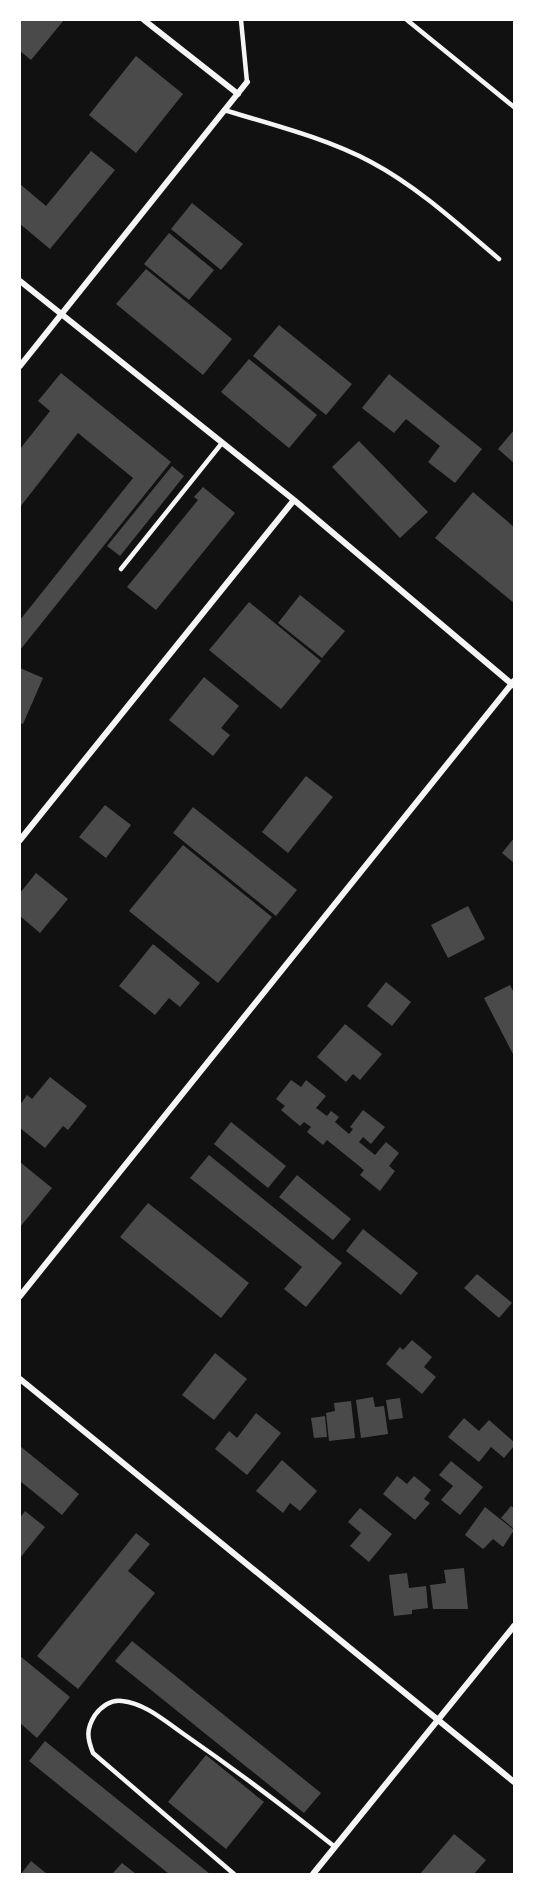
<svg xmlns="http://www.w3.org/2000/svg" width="534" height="1894" font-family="'Alegreya Sans',sans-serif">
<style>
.building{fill:#4a4a4a}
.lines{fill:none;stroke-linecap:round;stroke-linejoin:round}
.service{stroke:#f5f5f5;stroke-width:4.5}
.minor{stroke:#f5f5f5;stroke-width:6}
</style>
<rect width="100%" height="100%" fill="#111"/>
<path class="building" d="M 20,20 L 64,20 L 31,60 L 20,51 Z
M 136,56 L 183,94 L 136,153 L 89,115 Z
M 91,151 L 115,170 L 50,249 L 20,224 L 20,184 L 46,206 Z
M 192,203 L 243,244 L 221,270 L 171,229 Z
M 169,233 L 214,270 L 189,300 L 144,264 Z
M 146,269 L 232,339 L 203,375 L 116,304 Z
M 279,325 L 352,384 L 326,415 L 253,356 Z
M 249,359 L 317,415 L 289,448 L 221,392 Z
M 61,373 L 171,462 L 20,650 L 20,620 L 133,478 L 78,433 L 20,507 L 20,449 L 50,411 L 38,401 Z
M 389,374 L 482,449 L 455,483 L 428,462 L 440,446 L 406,419 L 394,433 L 362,408 Z
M 514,430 L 514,463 L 498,449 Z
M 359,441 L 428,512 L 400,538 L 332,467 Z
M 172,466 L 184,476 L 120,556 L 107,546 Z
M 203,487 L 235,513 L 156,610 L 127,587 L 198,500 L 194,497 Z
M 473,492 L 514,527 L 514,603 L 435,538 Z
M 300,595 L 345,631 L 322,658 L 278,623 Z
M 249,602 L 321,661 L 281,709 L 209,650 Z
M 20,668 L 43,678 L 23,724 L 20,723 Z
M 204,677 L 239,706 L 221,728 L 230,735 L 213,756 L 169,720 Z
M 306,776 L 333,797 L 288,853 L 262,832 Z
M 105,805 L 131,825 L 106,858 L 79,837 Z
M 193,807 L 297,890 L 276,916 L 173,833 Z
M 514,838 L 514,863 L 502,853 Z
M 183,845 L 272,917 L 218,983 L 129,911 Z
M 36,873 L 68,899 L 40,933 L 20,916 L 20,893 Z
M 468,906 L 485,939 L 448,958 L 431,925 Z
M 153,944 L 200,983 L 180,1007 L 169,998 L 155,1015 L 119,986 Z
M 386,982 L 411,1002 L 392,1026 L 367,1006 Z
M 510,985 L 514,993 L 514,1056 L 484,998 Z
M 345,1024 L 382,1054 L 360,1080 L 353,1074 L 346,1082 L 317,1057 Z
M 50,1077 L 87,1106 L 68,1130 L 63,1126 L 45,1148 L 20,1128 L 20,1105 L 27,1095 L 32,1099 Z
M 291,1080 L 301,1087 L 306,1080 L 326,1096 L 316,1108 L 327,1116 L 331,1111 L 339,1117 L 335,1122 L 349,1134 L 353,1129 L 350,1127 L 363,1110 L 385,1127 L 371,1144 L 363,1137 L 359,1142 L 375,1155 L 386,1142 L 399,1153 L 389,1166 L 395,1171 L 380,1191 L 360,1175 L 364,1170 L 327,1140 L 323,1145 L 307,1132 L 311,1127 L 304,1122 L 300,1126 L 281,1110 L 285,1106 L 276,1099 Z
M 231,1122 L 286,1166 L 268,1188 L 214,1144 Z
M 209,1155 L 342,1263 L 306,1307 L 284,1289 L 302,1267 L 190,1178 Z
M 20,1162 L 52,1188 L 20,1227 Z
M 297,1175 L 351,1219 L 333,1240 L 279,1197 Z
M 148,1203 L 249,1283 L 221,1318 L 120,1237 Z
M 363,1229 L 418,1273 L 401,1295 L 346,1251 Z
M 477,1274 L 512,1303 L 499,1318 L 464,1288 Z
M 412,1340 L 432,1357 L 424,1367 L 436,1377 L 422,1394 L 386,1364 L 400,1347 L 403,1350 Z
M 215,1353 L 247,1379 L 214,1420 L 182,1395 Z
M 373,1397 L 375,1407 L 384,1406 L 388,1434 L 361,1438 L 356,1400 Z
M 400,1398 L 403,1418 L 389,1420 L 386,1400 Z
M 351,1401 L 355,1438 L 329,1441 L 326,1413 L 335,1411 L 334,1403 Z
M 256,1413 L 281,1433 L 247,1475 L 215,1449 L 229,1431 L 237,1438 Z
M 325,1416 L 327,1437 L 314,1438 L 311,1418 Z
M 464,1418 L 479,1431 L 489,1420 L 514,1442 L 514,1446 L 504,1458 L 491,1447 L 479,1462 L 448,1437 Z
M 20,1446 L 79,1494 L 62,1515 L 20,1481 Z
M 282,1460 L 317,1491 L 300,1511 L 290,1503 L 283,1513 L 256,1491 Z
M 451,1461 L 483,1487 L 460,1515 L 441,1500 L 453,1486 L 439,1475 Z
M 397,1476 L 407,1484 L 414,1476 L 431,1490 L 424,1499 L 430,1503 L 415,1520 L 383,1494 Z
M 511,1506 L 514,1508 L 514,1529 L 501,1518 Z
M 485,1507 L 514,1530 L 503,1547 L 493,1539 L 483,1549 L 465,1535 Z
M 360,1508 L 392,1534 L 369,1562 L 350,1546 L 361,1533 L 348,1522 Z
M 25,1511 L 45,1527 L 20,1558 L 20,1518 Z
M 136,1533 L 150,1544 L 128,1571 L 155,1593 L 78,1689 L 37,1656 Z
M 464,1568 L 468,1609 L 433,1609 L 430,1585 L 446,1583 L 444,1570 Z
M 407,1573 L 409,1588 L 426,1586 L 428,1608 L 412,1610 L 412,1614 L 394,1616 L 389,1575 Z
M 132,1641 L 321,1793 L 304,1813 L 115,1661 Z
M 20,1656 L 70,1697 L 37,1738 L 20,1723 Z
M 45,1741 L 210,1874 L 169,1874 L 29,1761 Z
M 206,1755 L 264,1802 L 226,1849 L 168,1802 Z
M 454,1834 L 486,1860 L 474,1874 L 420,1874 Z
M 31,1861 L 47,1874 L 21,1874 Z
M 122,1863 L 136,1874 L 112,1874 Z"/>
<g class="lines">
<path class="service" d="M 241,20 L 247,82
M 407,20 L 514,107
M 224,110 C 273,125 326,138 371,162 C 418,187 459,225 499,259
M 121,569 L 222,443
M 234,1874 L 93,1753 C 87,1738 86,1729 95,1715 C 101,1707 111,1699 122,1701 C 145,1703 166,1722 185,1735 C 237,1771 286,1808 335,1847"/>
<path class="minor" d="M 144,20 L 238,94
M 20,281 L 294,500 L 513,685
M 20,366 L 247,82
M 20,840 L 294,500
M 20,1296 L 514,681
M 20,1379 L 514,1782
M 313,1874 L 514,1626"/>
</g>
<rect width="534" height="1894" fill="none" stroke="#ffffff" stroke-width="42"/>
</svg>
